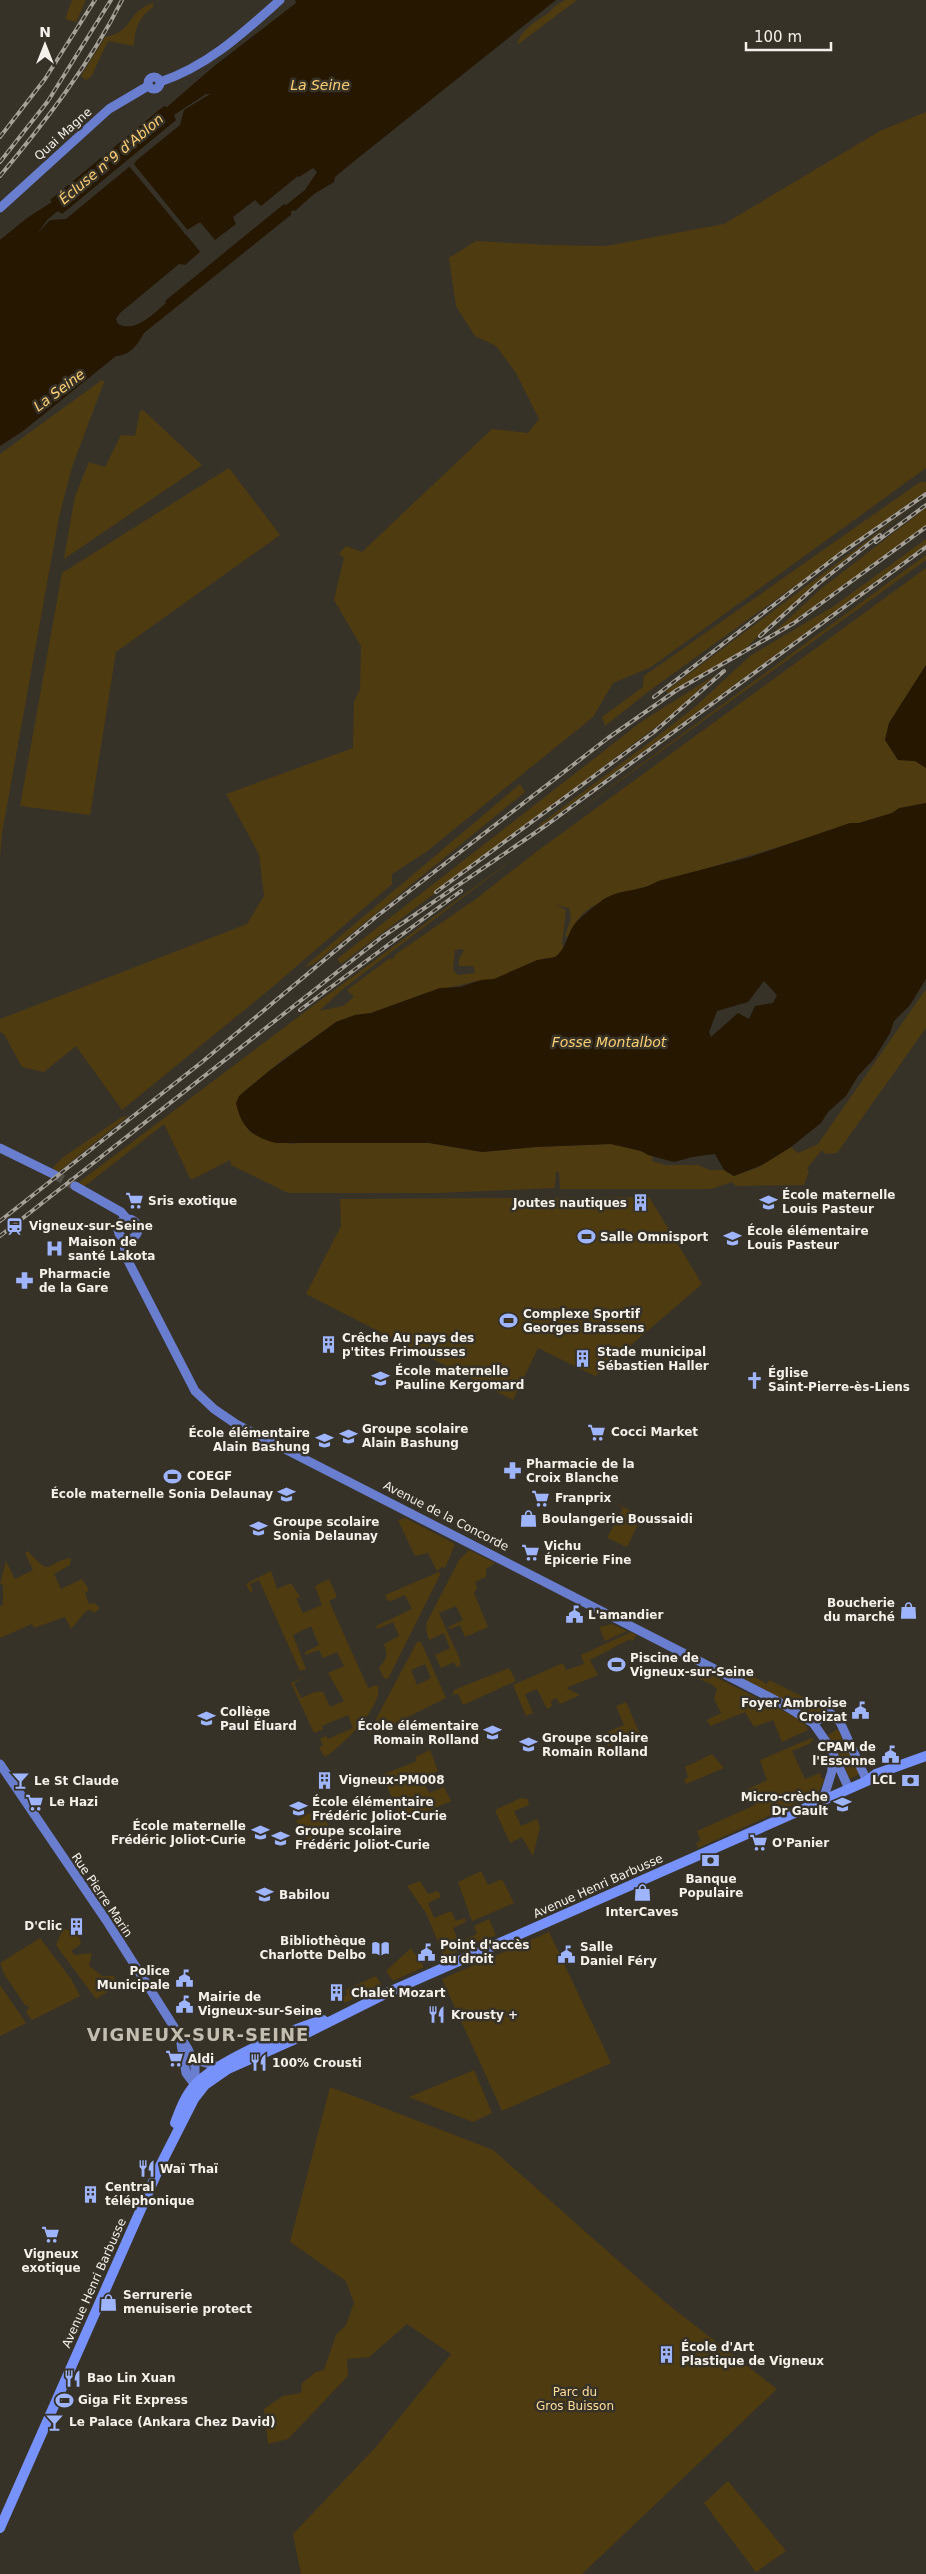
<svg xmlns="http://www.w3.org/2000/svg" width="926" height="2574" font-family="'DejaVu Sans',sans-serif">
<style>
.green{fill:#4f3b10;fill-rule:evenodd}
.water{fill:#251700;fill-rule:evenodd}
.pier{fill:#373228}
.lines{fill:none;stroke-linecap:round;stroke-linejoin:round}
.secondary-tunnel{stroke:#534e45;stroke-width:9;stroke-dasharray:9 4.5;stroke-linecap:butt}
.secondary{stroke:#697ecf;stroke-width:9}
.primary{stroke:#7892fb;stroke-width:10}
.rail-casing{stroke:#a5a199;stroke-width:4}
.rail{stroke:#373228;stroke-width:2;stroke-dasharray:5.5;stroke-linecap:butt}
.labels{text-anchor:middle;stroke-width:5;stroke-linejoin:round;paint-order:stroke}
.street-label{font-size:12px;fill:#f4f0ea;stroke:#373228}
.poi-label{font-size:12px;font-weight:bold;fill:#f4f0ea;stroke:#373228;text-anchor:start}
.park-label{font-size:12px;fill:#ffdc99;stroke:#373228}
.water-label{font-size:14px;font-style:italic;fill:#fdce71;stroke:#373228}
.district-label{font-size:18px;font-weight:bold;letter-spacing:1px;fill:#c4beb1;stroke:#373228}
</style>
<rect width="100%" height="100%" fill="#373228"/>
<path class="green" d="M 72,0 L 86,0 L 76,22 L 65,19 Z
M 566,0 L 577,0 L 517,45 C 520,31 533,23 544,16 C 554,10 552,6 566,0 Z
M 153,3 L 153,7 C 138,18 135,28 134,46 L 108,41 L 91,77 L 86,80 L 81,76 L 105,37 C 135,32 125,12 153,3 Z
M 926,112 L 926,468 L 651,667 L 613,683 L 593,717 L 426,852 L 392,874 L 392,884 L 270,989 L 122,1110 L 76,1046 L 44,1072 L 22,1067 L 4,1034 L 0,1032 L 0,1019 L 247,924 L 264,896 L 259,854 L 226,794 L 353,748 L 354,701 L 360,690 L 361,646 L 334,600 L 344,558 L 339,554 L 346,546 L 362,552 L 492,429 L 528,433 L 539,419 L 516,373 L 496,346 L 475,336 L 456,306 L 449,258 L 476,241 L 546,245 L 606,246 L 724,224 L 880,131 Z
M 102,380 L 104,382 L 72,467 L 59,517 L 2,833 L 0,858 L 0,454 Z
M 143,410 L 202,465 L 64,559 L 75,496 L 89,462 L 105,467 L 121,435 L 135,436 L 140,411 Z
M 229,468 L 280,535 L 116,652 L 90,815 L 20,806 L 62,573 Z
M 920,482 L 926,482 L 926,491 L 649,691 L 605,726 L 602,717 L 643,687 L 644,676 Z
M 912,507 L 826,575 L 738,655 L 668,693 L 666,691 Z
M 926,508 L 926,526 L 788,625 L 773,633 L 822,588 Z
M 926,539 L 926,545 L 540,827 L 539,825 L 658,736 L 696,706 L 750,656 L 834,606 Z
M 926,555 L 926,560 L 538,840 Z
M 926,568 L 926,665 L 889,723 L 885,740 L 898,760 L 915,761 L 926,768 L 926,803 L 624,893 C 595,905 582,906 568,937 L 565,936 L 571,918 L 569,908 L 556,905 L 566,910 L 562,944 L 570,961 L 478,984 L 477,981 L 426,993 L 371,1013 L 355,1015 L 336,1022 L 281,1061 L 242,1093 L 239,1115 L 250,1132 L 291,1144 L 311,1142 L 429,1143 L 482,1152 L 536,1147 L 611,1144 L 641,1151 L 653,1157 L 652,1161 L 665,1165 L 698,1165 L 710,1170 L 724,1170 L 733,1176 L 757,1168 L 791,1147 L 798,1153 L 818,1144 L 926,989 L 926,1028 L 837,1153 L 825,1154 L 822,1150 L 807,1168 L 809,1171 L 804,1185 L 736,1186 L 732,1182 L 711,1189 L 560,1189 L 559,1172 L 556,1171 L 555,1188 L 436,1193 L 288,1193 L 231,1165 L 230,1160 L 191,1180 L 164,1124 L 85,1186 L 78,1183 L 314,1005 L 521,853 L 344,988 L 319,1011 L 343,1006 L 354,997 L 347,990 L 390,958 L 392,960 L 396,954 L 476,899 L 536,852 ZM 461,949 L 464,950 L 459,959 L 459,966 L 473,966 L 475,973 L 458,975 L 453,970 L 455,950 Z
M 715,675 L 677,711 L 341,964 L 337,959 L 641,722 Z
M 520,784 L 525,792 L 314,964 L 304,967 Z
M 128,1116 L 57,1173 L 52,1169 L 62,1158 L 122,1117 Z
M 649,1197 L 702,1284 L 595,1376 L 538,1348 L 513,1400 L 306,1294 L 341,1226 L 340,1199 Z
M 612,1501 L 654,1523 L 641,1518 L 627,1547 L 607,1538 L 623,1508 Z
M 405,1518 L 455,1544 L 445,1568 L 442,1567 L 437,1571 L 428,1553 L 415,1556 L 398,1520 Z
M 469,1550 L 495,1563 L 486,1569 L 486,1577 L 475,1582 L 477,1588 L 474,1593 L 488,1627 L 465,1637 L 460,1625 L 450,1629 L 448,1627 L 463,1620 L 456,1606 L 439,1613 L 460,1660 L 460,1666 L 456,1667 L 454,1662 L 441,1668 L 435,1655 L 450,1648 L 444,1633 L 429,1640 L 426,1629 L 427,1622 L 459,1560 Z
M 28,1551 C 54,1579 43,1563 71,1558 L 70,1565 L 54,1574 L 61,1589 L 82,1579 L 89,1590 L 85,1593 L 89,1604 L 94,1603 L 100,1608 L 94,1613 L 91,1610 L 86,1611 L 71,1629 L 65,1617 L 34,1628 L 32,1624 L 0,1638 L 0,1606 L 3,1605 L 3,1585 L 0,1584 L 6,1561 L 15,1579 L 33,1570 L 25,1553 Z
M 271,1571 L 277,1589 L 291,1583 L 300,1597 L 296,1599 L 303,1613 L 322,1605 L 315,1586 L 329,1579 L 337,1597 L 329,1601 L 368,1688 L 377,1685 C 387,1703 340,1748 325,1757 L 319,1748 L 323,1745 L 320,1739 L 326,1736 L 328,1739 L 353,1728 L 348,1715 L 322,1726 L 323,1729 L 314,1733 L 291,1683 L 308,1675 L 294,1683 L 301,1698 L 315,1692 L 323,1692 L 330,1707 L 344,1701 L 328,1673 L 344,1666 L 337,1652 L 323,1658 L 319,1650 L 305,1655 L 305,1652 L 319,1645 L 311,1626 L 293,1635 L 306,1669 L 300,1671 L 259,1580 L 250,1584 L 253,1591 L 250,1592 L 246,1584 Z
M 439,1572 L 441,1573 L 388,1679 L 384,1678 L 379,1668 C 387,1658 388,1656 384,1644 L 399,1636 L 393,1622 L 377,1629 L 376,1626 L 412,1609 L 405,1595 L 391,1601 L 387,1600 L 385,1595 Z
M 612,1624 L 627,1631 L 605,1641 L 599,1627 Z
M 631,1632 L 637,1635 L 632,1642 L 630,1639 L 590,1660 L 598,1675 L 566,1688 L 580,1695 L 560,1704 L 556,1698 L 551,1701 L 552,1706 L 547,1709 L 537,1689 L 525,1694 L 533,1713 L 526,1716 L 513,1685 L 563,1663 L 566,1670 L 584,1664 L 581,1655 Z
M 417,1642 L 421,1642 L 446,1698 L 402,1720 L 368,1734 ZM 425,1664 L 431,1678 L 417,1685 L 411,1670 Z
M 734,1666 L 767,1684 L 769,1680 L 809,1700 L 823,1711 L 814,1715 L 809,1714 L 731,1672 Z
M 509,1668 L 516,1681 L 463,1705 L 458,1694 L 452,1695 L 454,1690 Z
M 711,1675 L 797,1718 L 805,1724 L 808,1730 L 782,1742 L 773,1720 L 754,1727 L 745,1712 L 710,1726 L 707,1720 L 721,1713 L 714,1699 L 717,1689 L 713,1685 L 697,1678 Z
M 626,1702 L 639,1732 L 608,1746 L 603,1734 L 624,1725 L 616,1706 Z
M 838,1729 L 858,1771 L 859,1774 L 850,1779 L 828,1735 Z
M 814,1737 L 811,1743 L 792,1751 L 805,1779 L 820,1773 L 822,1779 L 826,1778 L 817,1794 L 698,1848 L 696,1843 L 701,1841 L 697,1831 L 755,1805 L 748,1789 L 767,1780 L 760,1760 Z
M 430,1750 L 438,1771 L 422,1779 L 429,1793 L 444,1787 L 451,1801 L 403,1822 L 382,1775 L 417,1761 L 415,1757 Z
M 712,1754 L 724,1768 L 686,1784 L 684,1780 L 688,1777 L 685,1767 Z
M 521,1798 L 528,1799 L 529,1805 L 514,1811 L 521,1826 L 537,1819 L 540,1827 L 533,1856 L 522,1837 L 510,1843 L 495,1810 Z
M 318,1808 L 330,1828 L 308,1841 L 296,1821 Z
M 481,1871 L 488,1885 L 502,1879 L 514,1903 L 472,1921 L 458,1882 Z
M 420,1881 L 428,1894 L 438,1891 L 441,1897 L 428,1903 L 434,1918 L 451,1911 L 456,1921 L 465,1918 L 466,1922 L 453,1928 L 459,1942 L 477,1934 L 474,1926 L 489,1919 L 496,1935 L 447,1956 L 443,1954 L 426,1913 L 407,1886 Z
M 63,1929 L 78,1933 L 81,1944 L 71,1951 L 75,1955 L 92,1953 L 89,1966 L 102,1976 L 114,1976 L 117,1986 L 96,1999 L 56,1945 Z
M 549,1932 L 611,2063 L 502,2111 L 442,1979 Z
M 40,1938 L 71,1979 L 80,1996 L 32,2020 L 26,2012 L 29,2007 L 25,2005 L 4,1974 L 0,1963 Z
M 411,1948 L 424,1967 L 393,1981 L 386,1971 Z
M 376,1976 L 382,1986 L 344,2003 L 342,1999 L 347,1994 L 345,1990 Z
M 0,1985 L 26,2023 L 0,2036 Z
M 474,2070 L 492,2113 L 473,2122 L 409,2097 Z
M 330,2087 L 493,2150 L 666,2303 L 777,2389 L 582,2574 L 301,2574 L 293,2534 L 375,2448 L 451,2354 L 407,2324 L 369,2357 L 347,2359 L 348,2376 L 288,2439 L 268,2444 L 264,2409 L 283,2396 L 301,2393 L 302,2383 L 316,2372 L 324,2370 L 336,2335 L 346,2325 L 354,2303 L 346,2281 L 290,2242 Z
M 728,2481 L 786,2551 L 756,2572 L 704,2503 Z"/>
<path class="water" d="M 295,0 L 556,0 L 358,158 L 335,177 L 334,182 L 314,194 L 295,211 L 293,210 L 290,213 L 292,214 L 144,333 C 137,345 131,355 116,356 L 23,431 L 0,446 L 0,240 L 27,218 L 52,202 L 50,200 L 164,106 L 167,107 L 213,67 L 296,3 ZM 206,94 L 210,94 L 184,110 L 180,125 L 137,160 L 132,167 L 129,167 L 66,219 L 50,220 L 37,234 L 48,219 L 58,211 L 62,214 L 176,120 L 174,115 ZM 313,168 L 317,172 L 305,190 L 286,205 L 284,204 L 165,301 L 166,303 C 153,314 136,333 118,324 L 116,319 L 120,313 L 179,264 L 185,265 L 201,251 L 187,234 L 184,234 L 184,232 L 200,222 L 215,240 L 236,224 L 233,217 L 255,200 L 261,206 L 298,176 L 299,177 Z
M 926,665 L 926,768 L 915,761 L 898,760 L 885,740 L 889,723 Z
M 926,803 L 926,979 L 910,1005 L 894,1021 L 890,1033 L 874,1059 L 858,1076 L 846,1096 L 828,1112 L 821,1123 L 791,1147 L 762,1165 L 734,1176 L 724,1170 L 715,1154 L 692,1157 L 674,1162 L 648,1155 L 641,1151 L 611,1144 L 536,1147 L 482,1152 L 429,1143 L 276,1143 C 253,1138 241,1127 236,1103 L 239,1096 L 269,1071 L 336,1022 L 355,1015 L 371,1013 L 440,988 L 460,987 L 481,980 L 494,979 L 537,960 L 555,957 C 565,950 566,939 572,928 C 578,918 591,909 600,902 C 617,888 640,893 658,881 L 750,857 L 850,823 L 859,823 L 892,813 L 899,808 ZM 764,981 L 777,995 L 773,1003 L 755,1006 L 749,1019 L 738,1013 L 711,1037 L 709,1032 L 717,1011 L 748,1002 Z"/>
<path class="pier" d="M 133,163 L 203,249 L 202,254 L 128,165 Z"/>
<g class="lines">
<path class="secondary-tunnel" d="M 55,1175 L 75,1186"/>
<path class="secondary" d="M148 83a6 6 0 1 1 12 0a6 6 0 1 1-12 0Z
M 160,82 C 208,66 243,33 280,0
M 0,208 L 109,109 L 148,86
M 0,1148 L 55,1175
M 75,1186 L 121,1212 L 127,1219
M118 1229a10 10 0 1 1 20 0a10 10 0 1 1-20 0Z
M 124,1239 L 125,1255 L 195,1391 L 214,1409 L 236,1424 L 779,1702 L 813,1723 L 830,1747 L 849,1789
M 813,1723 L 830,1713 L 840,1722 L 867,1781
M 0,1764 L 108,1923 L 188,2049 L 195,2066 L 195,2085
M 823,1800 L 832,1771 L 831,1757
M 181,2044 L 186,2073 L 195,2085
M 193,2059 L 219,2067"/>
<path class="primary" d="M 175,2123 C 180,2110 185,2096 194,2086 C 215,2062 292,2029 323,2020
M 0,2528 L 160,2166 L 194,2099 L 205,2085 L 228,2069 L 291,2041 L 391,1991 L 867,1781 L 876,1774 L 926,1756"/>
<defs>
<path id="rail" d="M 0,137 L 45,79 L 95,0
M 0,162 L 48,101 L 111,0
M 0,176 C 45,122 90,64 122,0
M 876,542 L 926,505
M 760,636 L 819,583 L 880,535
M 654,697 L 840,554 L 926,494
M 436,892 L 654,732 L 724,671
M 300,1010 L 461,891
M 0,1221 L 202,1062 L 377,916 L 608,738 L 677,690 L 794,623 L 926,527
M 0,1236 L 382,937 L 548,824 L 926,547"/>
</defs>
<use href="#rail" class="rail-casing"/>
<use href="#rail" class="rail"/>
</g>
<defs>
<symbol id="supermarket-bare" viewBox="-9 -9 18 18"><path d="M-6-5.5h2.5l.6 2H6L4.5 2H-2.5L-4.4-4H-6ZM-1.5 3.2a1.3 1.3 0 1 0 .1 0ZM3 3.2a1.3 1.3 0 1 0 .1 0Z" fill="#9eb4fd" stroke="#373228" stroke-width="2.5" paint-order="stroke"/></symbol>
<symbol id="school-bare" viewBox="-9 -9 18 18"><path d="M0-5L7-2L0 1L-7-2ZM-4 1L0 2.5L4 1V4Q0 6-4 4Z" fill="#9eb4fd" stroke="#373228" stroke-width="2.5" paint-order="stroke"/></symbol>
<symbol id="building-bare" viewBox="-9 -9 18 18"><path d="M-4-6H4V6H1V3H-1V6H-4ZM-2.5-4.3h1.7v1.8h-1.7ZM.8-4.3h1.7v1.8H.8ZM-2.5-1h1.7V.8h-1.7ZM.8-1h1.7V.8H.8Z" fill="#9eb4fd" stroke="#373228" stroke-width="2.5" paint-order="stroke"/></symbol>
<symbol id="station-bare" viewBox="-9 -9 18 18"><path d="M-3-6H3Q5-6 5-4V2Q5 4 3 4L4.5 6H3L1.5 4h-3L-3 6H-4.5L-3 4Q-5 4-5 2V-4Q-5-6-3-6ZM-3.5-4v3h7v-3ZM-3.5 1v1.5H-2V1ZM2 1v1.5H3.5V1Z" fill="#9eb4fd" stroke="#373228" stroke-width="2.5" paint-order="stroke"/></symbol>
<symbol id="stadium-bare" viewBox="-9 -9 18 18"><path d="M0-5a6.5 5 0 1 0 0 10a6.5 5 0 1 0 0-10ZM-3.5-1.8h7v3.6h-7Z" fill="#9eb4fd" stroke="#373228" stroke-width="2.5" paint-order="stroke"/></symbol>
<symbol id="hospital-bare" viewBox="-9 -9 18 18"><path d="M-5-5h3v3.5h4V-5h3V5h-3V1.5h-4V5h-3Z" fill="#9eb4fd" stroke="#373228" stroke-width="2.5" paint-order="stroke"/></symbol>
<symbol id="pharmacy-bare" viewBox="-9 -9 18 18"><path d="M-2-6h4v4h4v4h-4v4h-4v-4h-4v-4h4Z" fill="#9eb4fd" stroke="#373228" stroke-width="2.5" paint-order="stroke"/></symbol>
<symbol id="church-bare" viewBox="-9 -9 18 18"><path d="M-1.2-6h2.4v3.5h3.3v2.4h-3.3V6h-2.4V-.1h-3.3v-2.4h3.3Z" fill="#9eb4fd" stroke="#373228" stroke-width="2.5" paint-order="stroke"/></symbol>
<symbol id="shop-bare" viewBox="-9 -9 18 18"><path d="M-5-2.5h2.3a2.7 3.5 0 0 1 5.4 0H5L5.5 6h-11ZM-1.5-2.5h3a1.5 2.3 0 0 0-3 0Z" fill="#9eb4fd" stroke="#373228" stroke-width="2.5" paint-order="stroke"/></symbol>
<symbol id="civic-bare" viewBox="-9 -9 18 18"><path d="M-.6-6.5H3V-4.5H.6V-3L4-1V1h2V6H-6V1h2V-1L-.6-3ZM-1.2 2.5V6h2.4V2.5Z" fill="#9eb4fd" stroke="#373228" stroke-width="2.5" paint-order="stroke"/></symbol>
<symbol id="bank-bare" viewBox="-9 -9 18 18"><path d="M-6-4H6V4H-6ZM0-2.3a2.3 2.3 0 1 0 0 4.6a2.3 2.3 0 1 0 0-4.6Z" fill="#9eb4fd" stroke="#373228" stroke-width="2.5" paint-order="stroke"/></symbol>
<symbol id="bar-bare" viewBox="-9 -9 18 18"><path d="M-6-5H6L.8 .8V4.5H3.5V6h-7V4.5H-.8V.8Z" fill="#9eb4fd" stroke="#373228" stroke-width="2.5" paint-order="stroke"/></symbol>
<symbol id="library-bare" viewBox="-9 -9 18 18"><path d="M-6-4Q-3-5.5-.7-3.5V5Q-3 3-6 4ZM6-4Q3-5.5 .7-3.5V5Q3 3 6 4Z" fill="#9eb4fd" stroke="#373228" stroke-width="2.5" paint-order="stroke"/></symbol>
<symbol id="restaurant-bare" viewBox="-9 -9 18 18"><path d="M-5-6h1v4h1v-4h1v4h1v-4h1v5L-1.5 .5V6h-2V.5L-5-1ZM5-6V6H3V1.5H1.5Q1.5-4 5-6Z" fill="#9eb4fd" stroke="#373228" stroke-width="2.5" paint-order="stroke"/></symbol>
</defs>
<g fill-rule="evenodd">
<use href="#supermarket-bare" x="122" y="1188" width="25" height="25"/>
<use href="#school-bare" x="756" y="1190" width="25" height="25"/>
<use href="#building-bare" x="628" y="1190" width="25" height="25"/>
<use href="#station-bare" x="2" y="1214" width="25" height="25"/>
<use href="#stadium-bare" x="574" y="1224" width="25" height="25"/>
<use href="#school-bare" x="720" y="1226" width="25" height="25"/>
<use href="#hospital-bare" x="42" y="1236" width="25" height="25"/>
<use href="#pharmacy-bare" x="12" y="1268" width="25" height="25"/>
<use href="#stadium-bare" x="496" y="1308" width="25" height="25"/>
<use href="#building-bare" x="316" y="1332" width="25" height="25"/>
<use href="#building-bare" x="570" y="1346" width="25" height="25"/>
<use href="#school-bare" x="368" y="1366" width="25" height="25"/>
<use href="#church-bare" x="742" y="1368" width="25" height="25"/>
<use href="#supermarket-bare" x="584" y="1420" width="25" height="25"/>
<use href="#school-bare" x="336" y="1424" width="25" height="25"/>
<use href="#school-bare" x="312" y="1428" width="25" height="25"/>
<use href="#pharmacy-bare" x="500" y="1458" width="25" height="25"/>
<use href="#stadium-bare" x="160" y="1464" width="25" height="25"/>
<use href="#school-bare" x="274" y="1482" width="25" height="25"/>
<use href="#supermarket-bare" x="528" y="1486" width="25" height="25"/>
<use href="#shop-bare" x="516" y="1506" width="25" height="25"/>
<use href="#school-bare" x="246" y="1516" width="25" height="25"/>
<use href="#supermarket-bare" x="518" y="1540" width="25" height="25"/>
<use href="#shop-bare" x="896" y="1598" width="25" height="25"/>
<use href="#civic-bare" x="562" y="1602" width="25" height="25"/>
<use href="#stadium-bare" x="604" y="1652" width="25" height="25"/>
<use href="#civic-bare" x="848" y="1698" width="25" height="25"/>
<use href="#school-bare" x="194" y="1706" width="25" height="25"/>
<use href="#school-bare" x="480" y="1720" width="25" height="25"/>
<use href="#school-bare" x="516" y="1732" width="25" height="25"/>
<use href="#civic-bare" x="878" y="1742" width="25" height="25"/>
<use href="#building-bare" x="312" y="1768" width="25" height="25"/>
<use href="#bank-bare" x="898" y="1768" width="25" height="25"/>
<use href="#bar-bare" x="8" y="1768" width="25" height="25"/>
<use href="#supermarket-bare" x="22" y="1790" width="25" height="25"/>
<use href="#school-bare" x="830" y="1792" width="25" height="25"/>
<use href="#school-bare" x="286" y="1796" width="25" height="25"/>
<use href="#school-bare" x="248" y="1820" width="25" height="25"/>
<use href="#school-bare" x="268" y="1826" width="25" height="25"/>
<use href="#supermarket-bare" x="746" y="1830" width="25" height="25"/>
<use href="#bank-bare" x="698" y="1848" width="25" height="25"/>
<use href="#shop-bare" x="630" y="1880" width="25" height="25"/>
<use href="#school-bare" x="252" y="1882" width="25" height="25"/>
<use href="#building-bare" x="64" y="1914" width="25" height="25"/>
<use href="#library-bare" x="368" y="1936" width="25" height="25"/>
<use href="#civic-bare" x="414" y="1940" width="25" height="25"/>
<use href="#civic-bare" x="554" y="1942" width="25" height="25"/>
<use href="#civic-bare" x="172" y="1966" width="25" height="25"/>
<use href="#building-bare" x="324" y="1980" width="25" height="25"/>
<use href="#civic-bare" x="172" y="1992" width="25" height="25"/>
<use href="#restaurant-bare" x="424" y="2002" width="25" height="25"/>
<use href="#supermarket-bare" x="162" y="2046" width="25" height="25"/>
<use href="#restaurant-bare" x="246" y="2050" width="25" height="25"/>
<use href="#restaurant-bare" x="134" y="2156" width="25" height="25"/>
<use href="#building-bare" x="78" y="2182" width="25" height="25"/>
<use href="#supermarket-bare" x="38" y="2222" width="25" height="25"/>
<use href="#shop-bare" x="96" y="2290" width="25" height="25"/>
<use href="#building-bare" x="654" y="2342" width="25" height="25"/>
<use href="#restaurant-bare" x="60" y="2366" width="25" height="25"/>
<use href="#stadium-bare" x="52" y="2388" width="25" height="25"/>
<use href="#bar-bare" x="42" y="2410" width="25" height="25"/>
</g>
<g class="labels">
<g class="street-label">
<text transform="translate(63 134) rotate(-42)" y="4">Quai Magne</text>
<text transform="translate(446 1516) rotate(27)" y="4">Avenue de la Concorde</text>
<text transform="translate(598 1886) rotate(-24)" y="4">Avenue Henri Barbusse</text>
<text transform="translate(102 1895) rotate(56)" y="4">Rue Pierre Marin</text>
<text transform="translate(94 2283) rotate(-66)" y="4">Avenue Henri Barbusse</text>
</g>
<g class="poi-label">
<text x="782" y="1199">École maternelle<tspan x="782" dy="14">Louis Pasteur</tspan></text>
<text x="148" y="1205">Sris exotique</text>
<text x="627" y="1207" text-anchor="end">Joutes nautiques</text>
<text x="29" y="1230">Vigneux-sur-Seine</text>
<text x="747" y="1235">École élémentaire<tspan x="747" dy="14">Louis Pasteur</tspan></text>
<text x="600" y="1241">Salle Omnisport</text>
<text x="68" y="1246">Maison de<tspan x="68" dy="14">santé Lakota</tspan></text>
<text x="39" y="1278">Pharmacie<tspan x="39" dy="14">de la Gare</tspan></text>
<text x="523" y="1318">Complexe Sportif<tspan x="523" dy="14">Georges Brassens</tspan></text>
<text x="342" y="1342">Crêche Au pays des<tspan x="342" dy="14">p'tites Frimousses</tspan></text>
<text x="597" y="1356">Stade municipal<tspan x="597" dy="14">Sébastien Haller</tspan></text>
<text x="395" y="1375">École maternelle<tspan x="395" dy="14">Pauline Kergomard</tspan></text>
<text x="768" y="1377">Église<tspan x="768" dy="14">Saint-Pierre-ès-Liens</tspan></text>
<text x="362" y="1433">Groupe scolaire<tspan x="362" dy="14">Alain Bashung</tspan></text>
<text x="611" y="1436">Cocci Market</text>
<text x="310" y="1437" text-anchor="end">École élémentaire<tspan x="310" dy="14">Alain Bashung</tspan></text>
<text x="526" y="1468">Pharmacie de la<tspan x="526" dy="14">Croix Blanche</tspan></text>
<text x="187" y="1480">COEGF</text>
<text x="273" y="1498" text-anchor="end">École maternelle Sonia Delaunay</text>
<text x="555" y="1502">Franprix</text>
<text x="542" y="1523">Boulangerie Boussaidi</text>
<text x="273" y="1526">Groupe scolaire<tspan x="273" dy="14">Sonia Delaunay</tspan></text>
<text x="544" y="1550">Vichu<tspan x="544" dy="14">Épicerie Fine</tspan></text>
<text x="895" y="1607" text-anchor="end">Boucherie<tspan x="895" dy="14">du marché</tspan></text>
<text x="588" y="1619">L'amandier</text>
<text x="630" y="1662">Piscine de<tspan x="630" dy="14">Vigneux-sur-Seine</tspan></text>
<text x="847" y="1707" text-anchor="end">Foyer Ambroise<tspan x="847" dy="14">Croizat</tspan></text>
<text x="220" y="1716">Collège<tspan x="220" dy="14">Paul Éluard</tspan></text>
<text x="479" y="1730" text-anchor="end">École élémentaire<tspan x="479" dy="14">Romain Rolland</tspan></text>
<text x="542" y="1742">Groupe scolaire<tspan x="542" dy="14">Romain Rolland</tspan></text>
<text x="876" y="1751" text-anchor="end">CPAM de<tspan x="876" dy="14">l'Essonne</tspan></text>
<text x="339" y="1784">Vigneux-PM008</text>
<text x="896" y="1784" text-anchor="end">LCL</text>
<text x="34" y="1785">Le St Claude</text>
<text x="828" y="1801" text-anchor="end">Micro-crèche<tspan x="828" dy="14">Dr Gault</tspan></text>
<text x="49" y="1806">Le Hazi</text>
<text x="312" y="1806">École élémentaire<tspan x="312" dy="14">Frédéric Joliot-Curie</tspan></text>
<text x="246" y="1830" text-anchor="end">École maternelle<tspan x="246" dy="14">Frédéric Joliot-Curie</tspan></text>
<text x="295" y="1835">Groupe scolaire<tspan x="295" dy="14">Frédéric Joliot-Curie</tspan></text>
<text x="772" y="1847">O'Panier</text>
<text x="711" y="1883" text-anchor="middle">Banque<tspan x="711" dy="14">Populaire</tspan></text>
<text x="279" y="1899">Babilou</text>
<text x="642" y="1916" text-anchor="middle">InterCaves</text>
<text x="62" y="1930" text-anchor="end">D'Clic</text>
<text x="366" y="1945" text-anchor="end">Bibliothèque<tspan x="366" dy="14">Charlotte Delbo</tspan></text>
<text x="440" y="1949">Point d'accès<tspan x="440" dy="14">au droit</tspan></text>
<text x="580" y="1951">Salle<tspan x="580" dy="14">Daniel Féry</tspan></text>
<text x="170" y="1975" text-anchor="end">Police<tspan x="170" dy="14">Municipale</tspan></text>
<text x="351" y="1997">Chalet Mozart</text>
<text x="198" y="2001">Mairie de<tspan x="198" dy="14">Vigneux-sur-Seine</tspan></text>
<text x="451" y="2019">Krousty +</text>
<text x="188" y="2063">Aldi</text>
<text x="272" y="2067">100% Crousti</text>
<text x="160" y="2173">Waï Thaï</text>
<text x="105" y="2191">Central<tspan x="105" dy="14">téléphonique</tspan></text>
<text x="51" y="2258" text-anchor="middle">Vigneux<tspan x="51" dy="14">exotique</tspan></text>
<text x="123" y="2299">Serrurerie<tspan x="123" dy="14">menuiserie protect</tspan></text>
<text x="681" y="2351">École d'Art<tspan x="681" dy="14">Plastique de Vigneux</tspan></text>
<text x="87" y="2382">Bao Lin Xuan</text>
<text x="78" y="2404">Giga Fit Express</text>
<text x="69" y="2426">Le Palace (Ankara Chez David)</text>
</g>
<g class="park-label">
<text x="575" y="2396">Parc du<tspan x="575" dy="14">Gros Buisson</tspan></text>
</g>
<g class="water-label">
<text x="320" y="90">La Seine</text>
<text transform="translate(111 159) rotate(-40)" y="5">Écluse n°9 d'Ablon</text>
<text transform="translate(59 390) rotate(-37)" y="5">La Seine</text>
<text x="609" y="1047">Fosse Montalbot</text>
</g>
<g class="district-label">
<text x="198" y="2041">VIGNEUX-SUR-SEINE</text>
</g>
</g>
<g transform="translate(45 45)" stroke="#373228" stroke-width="4" paint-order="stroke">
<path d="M0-4L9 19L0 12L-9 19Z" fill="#f4f0ea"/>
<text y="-8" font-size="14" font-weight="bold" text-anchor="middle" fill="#f4f0ea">N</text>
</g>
<path d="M746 42v8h85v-8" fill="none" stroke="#f4f0ea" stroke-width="2.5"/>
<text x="754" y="42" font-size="15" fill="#f4f0ea" stroke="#373228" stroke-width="4" paint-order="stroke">100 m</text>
</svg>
